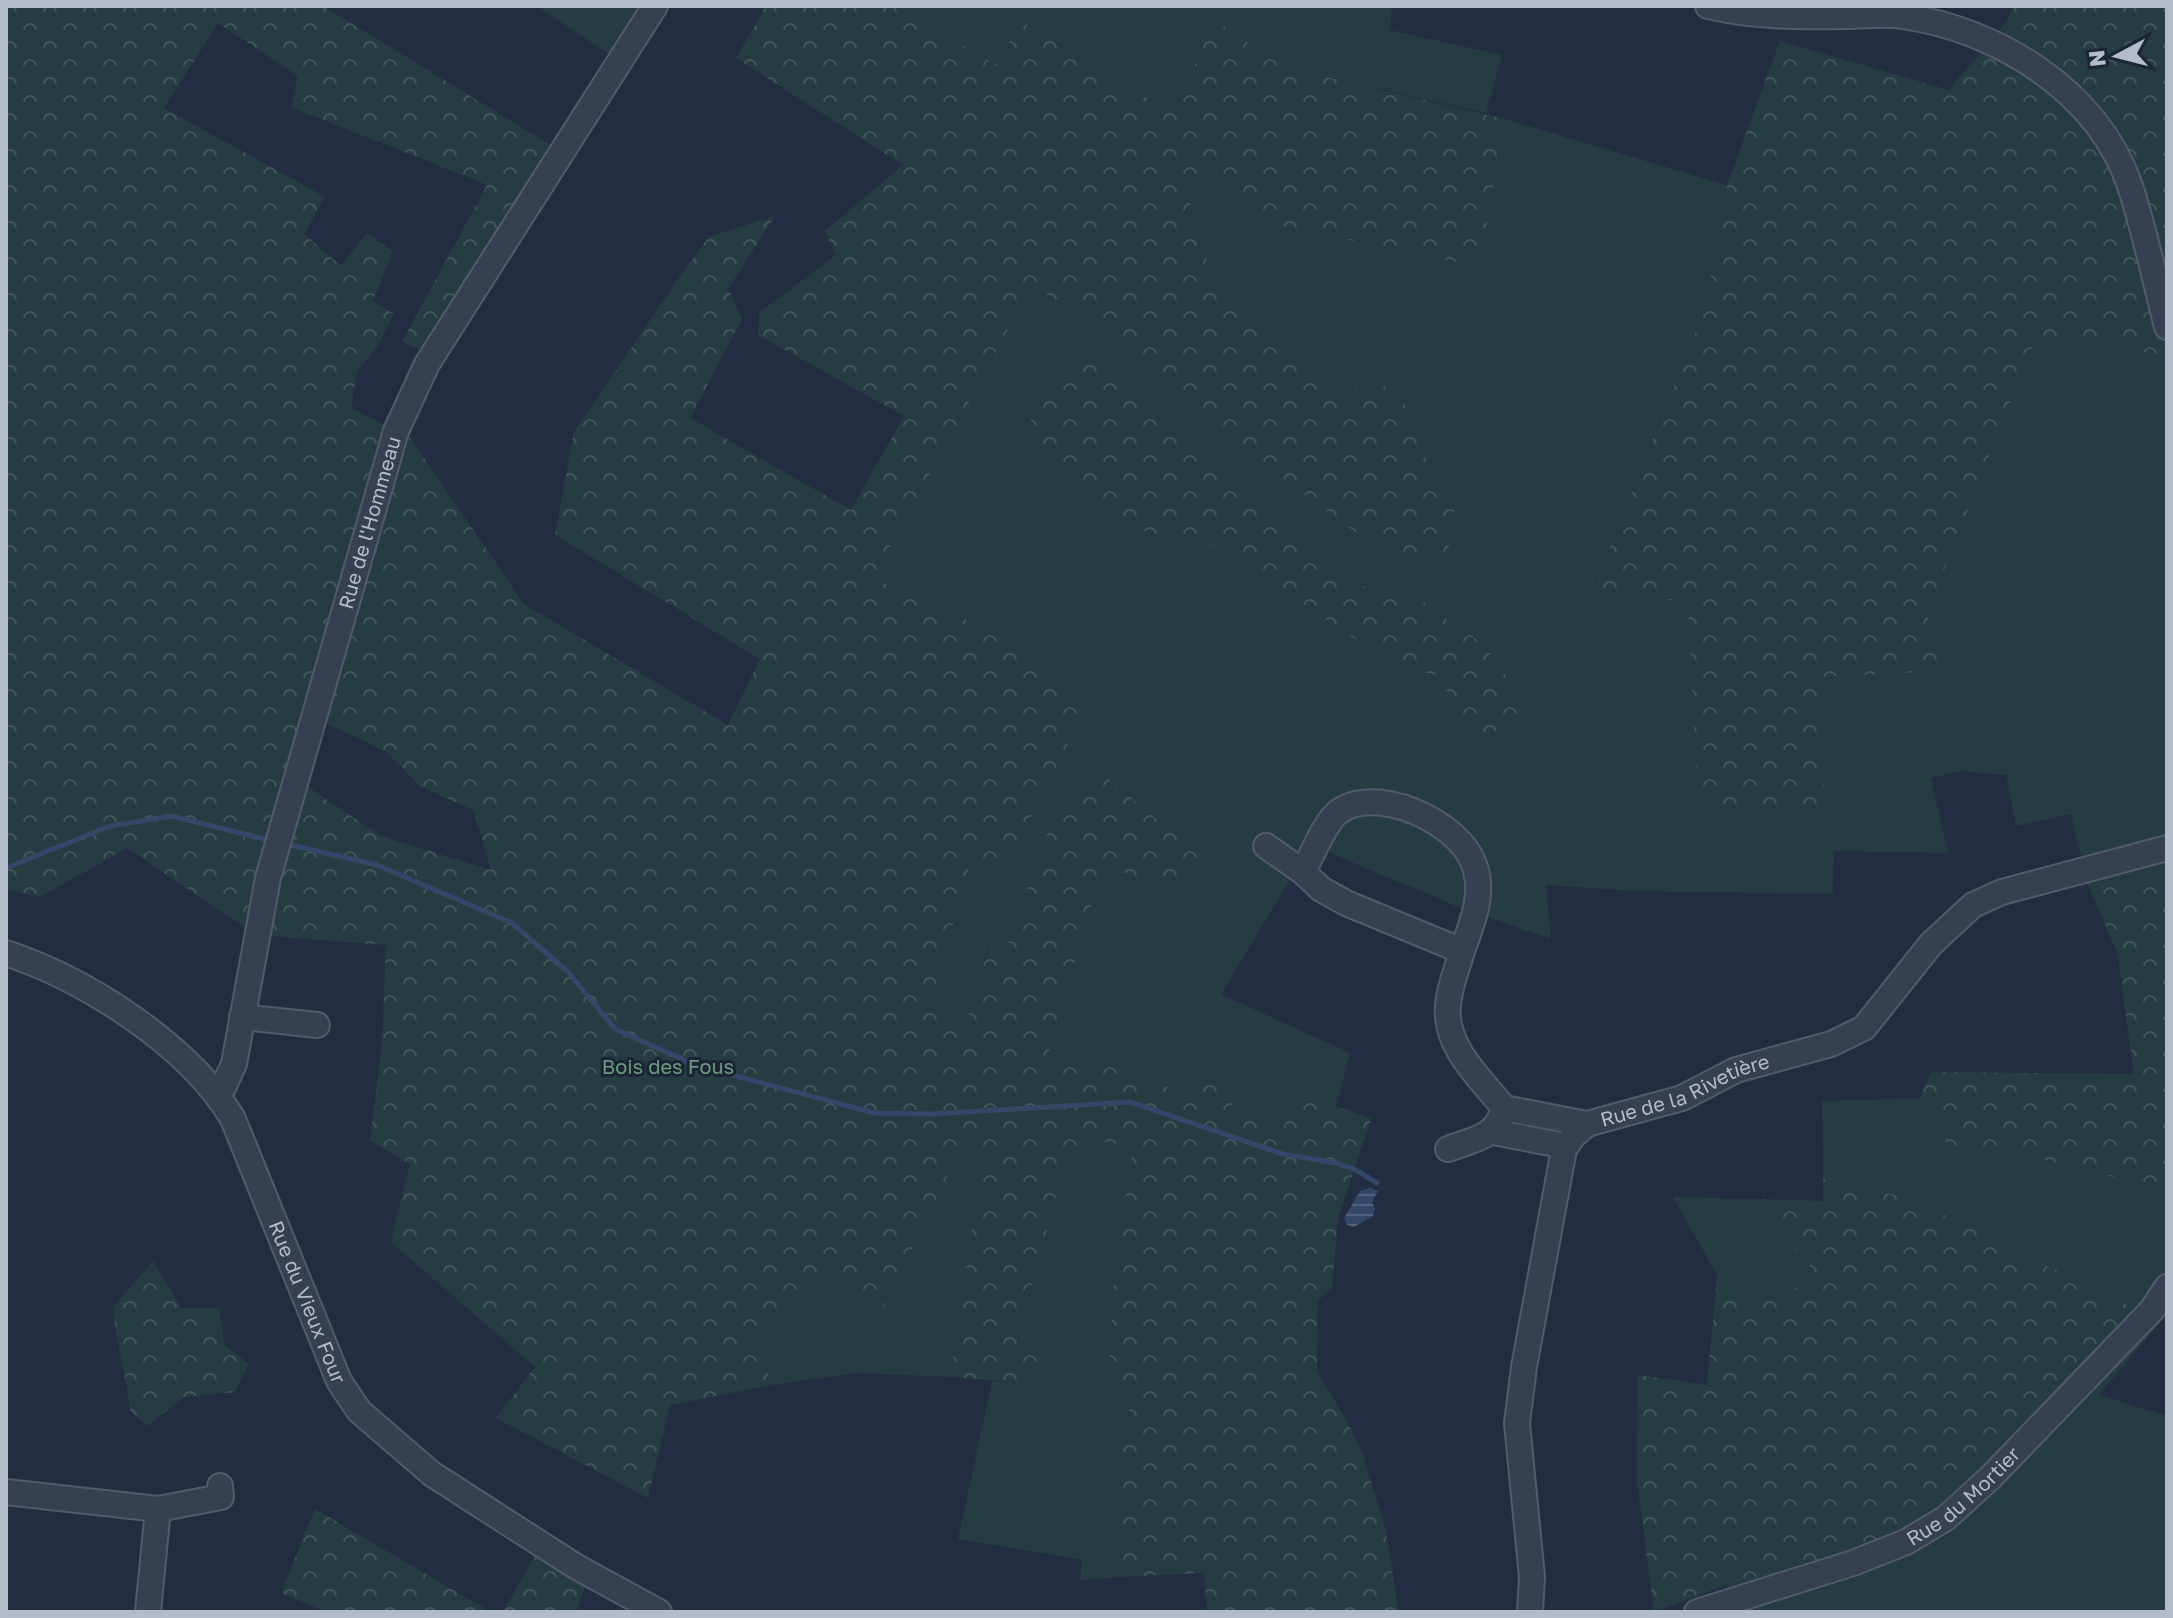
<svg xmlns="http://www.w3.org/2000/svg" width="2173" height="1618" font-family="'Golos Text',sans-serif">
<style>
.grass{fill:#253c42;fill-rule:evenodd}
.forest{fill:url(#forest-crowns)}
.water{fill:url(#water-rules)}
.lines{fill:none;stroke-linecap:round;stroke-linejoin:round}
.stream{stroke:#354769;stroke-width:5}
.minor-casing{stroke:#525b6b;stroke-width:28}
.minor{stroke:#374051;stroke-width:24}
.labels{text-anchor:middle;stroke-width:6;stroke-linejoin:round;paint-order:stroke}
.street-label{font-size:20px;fill:#b4bbcb;stroke:#1c2536}
.park-label{font-size:20px;fill:#699e7a;stroke:#1c2536}
</style>
<defs>
<pattern id="forest-crowns" width="20" height="18" patternUnits="userSpaceOnUse" patternTransform="scale(2)"><rect width="20" height="18" fill="#253c42"/><path d="M2 6a3 3 0 1 1 6 0M12 15a3 3 0 1 1 6 0" fill="none" stroke="#42565c"/></pattern>
<pattern id="water-rules" width="6" height="5" patternUnits="userSpaceOnUse" patternTransform="scale(2)"><rect width="6" height="5" fill="#354769"/><path d="M0 2.5h6" fill="none" stroke="#50607d"/></pattern>
</defs>
<rect width="100%" height="100%" fill="#232d41"/>
<path class="grass" d="M 537,6 L 646,6 L 612,56 Z
M 892,6 L 1285,6 L 1297,9 L 1298,6 L 1392,6 L 1390,30 L 1502,55 L 1486,113 L 1322,76 L 1267,55 L 1214,20 L 1174,114 L 1022,21 L 997,66 Z
M 1505,119 L 1727,185 L 1705,308 L 1592,590 L 1688,602 L 1820,677 L 1927,614 L 2037,335 L 2117,346 L 2158,356 L 2167,366 L 2167,910 L 2165,896 L 2138,876 L 2087,883 L 2071,814 L 2016,826 L 2006,775 L 1960,771 L 1931,778 L 1948,853 L 1834,851 L 1833,894 L 1635,891 L 1546,885 L 1551,939 L 1463,909 L 1311,845 L 1221,994 L 1350,1053 L 1336,1106 L 1297,1098 L 1284,1128 L 1236,1112 L 1216,1081 L 1178,1093 L 1118,1058 L 1043,1072 L 1104,862 L 1051,823 L 1005,952 L 988,947 L 964,1031 L 927,1011 L 969,868 L 873,578 L 1031,286 L 1103,329 L 1237,445 L 1308,496 L 1457,495 L 1417,447 L 1337,395 L 1224,290 L 1195,237 L 1188,185 L 1217,160 L 1242,212 L 1282,226 L 1480,267 ZM 1119,370 L 1188,452 L 1259,499 L 1378,598 L 1418,600 L 1482,643 L 1538,716 L 1479,737 L 1456,724 L 1443,676 L 1398,668 L 1219,547 L 1154,538 Z
M 1920,1098 L 1950,1150 L 2044,1160 L 2167,1190 L 2167,1314 L 2099,1395 L 2167,1416 L 2167,1612 L 1736,1612 L 1726,1585 L 1751,1578 L 1910,1198 L 1823,1179 L 1822,1101 Z
M 1097,1141 L 1134,1146 L 1115,1263 L 1108,1387 L 1133,1388 L 1117,1477 L 1118,1577 L 1080,1580 L 1082,1560 L 958,1539 L 992,1381 L 1043,1383 L 1016,1347 L 1067,1155 Z
M 958,1154 L 984,1157 L 950,1377 L 856,1373 L 771,1385 L 758,1332 L 830,1278 L 878,1319 Z
M 1673,1197 L 1749,1199 L 1821,1279 L 1753,1304 L 1717,1275 Z"/>
<path class="forest" d="M 6,6 L 323,6 L 552,146 L 429,353 L 402,342 L 487,185 L 291,107 L 298,76 L 218,23 L 164,108 L 325,197 L 304,234 L 341,266 L 367,233 L 393,251 L 373,301 L 394,314 L 378,346 L 357,371 L 351,408 L 410,438 L 524,604 L 728,725 L 760,659 L 555,535 L 574,432 L 683,272 L 709,237 L 775,216 L 728,289 L 742,319 L 690,418 L 851,510 L 904,416 L 758,335 L 759,313 L 836,255 L 825,231 L 903,165 L 736,58 L 766,6 L 892,6 L 997,65 L 1021,21 L 1174,114 L 1214,20 L 1267,55 L 1322,76 L 1505,119 L 1480,267 L 1282,226 L 1242,212 L 1217,160 L 1188,185 L 1195,237 L 1224,290 L 1337,395 L 1380,382 L 1423,421 L 1417,447 L 1457,495 L 1447,560 L 1404,568 L 1237,445 L 1103,329 L 1032,286 L 873,578 L 991,631 L 1085,710 L 1007,865 L 969,869 L 928,1011 L 964,1030 L 989,947 L 1005,952 L 1051,823 L 1093,766 L 1200,856 L 1175,899 L 1104,862 L 1043,1072 L 1118,1058 L 1178,1093 L 1216,1081 L 1237,1112 L 1283,1128 L 1297,1098 L 1336,1106 L 1371,1119 L 1338,1219 L 1332,1289 L 1318,1300 L 1317,1372 L 1348,1422 L 1363,1455 L 1385,1527 L 1399,1612 L 1207,1612 L 1204,1573 L 1118,1577 L 1117,1477 L 1133,1389 L 1108,1388 L 1115,1263 L 1133,1146 L 1097,1141 L 1067,1155 L 1016,1346 L 1043,1351 L 1043,1384 L 950,1377 L 983,1157 L 958,1154 L 878,1320 L 830,1278 L 759,1332 L 771,1385 L 670,1405 L 648,1498 L 496,1418 L 535,1367 L 391,1242 L 410,1164 L 370,1141 L 382,1043 L 386,945 L 270,936 L 278,887 L 305,785 L 381,836 L 491,870 L 473,810 L 419,786 L 387,752 L 324,722 L 249,930 L 127,848 L 40,897 L 6,889 Z
M 2014,6 L 2167,6 L 2167,366 L 2158,356 L 2117,346 L 2037,335 L 1927,614 L 1943,671 L 1820,677 L 1825,805 L 1698,811 L 1688,602 L 1592,591 L 1705,308 L 1727,185 L 1780,41 L 1949,90 C 1970,62 2001,37 2014,6 Z
M 1082,346 L 1119,370 L 1188,452 L 1259,499 L 1378,598 L 1418,599 L 1482,643 L 1538,717 L 1479,737 L 1455,724 L 1443,676 L 1398,668 L 1219,547 L 1154,538 L 1018,439 Z
M 2138,876 L 2165,896 L 2167,910 L 2167,1190 L 2044,1160 L 1950,1150 L 1920,1098 L 1931,1072 L 2134,1074 L 2117,952 L 2087,883 Z
M 1823,1179 L 1910,1198 L 2137,1310 L 1950,1498 L 1859,1549 L 1726,1585 L 1654,1612 L 1637,1481 L 1638,1375 L 1707,1385 L 1717,1275 L 1753,1304 L 1821,1279 L 1749,1199 L 1823,1201 Z
M 153,1261 L 181,1308 L 219,1308 L 225,1346 L 249,1364 L 235,1392 L 184,1397 L 147,1426 L 130,1410 C 126,1375 116,1342 113,1307 Z
M 315,1509 L 491,1612 L 327,1612 L 281,1593 Z
M 535,1556 L 586,1585 L 576,1612 L 503,1612 Z"/>
<path class="water" d="M 1370,1188 L 1378,1191 L 1372,1202 L 1375,1209 L 1373,1216 L 1354,1227 L 1347,1225 L 1344,1218 L 1360,1191 Z"/>
<g class="lines">
<path class="stream" d="M 287,844 L 377,865 L 512,923 L 568,972 L 615,1029 L 695,1065 L 874,1113 L 933,1114 L 1130,1102 L 1283,1154 L 1336,1163 L 1356,1170 L 1377,1183
M 6,868 L 110,826 L 171,816 L 273,841"/>
<defs>
<g id="minor">
<path d="M 1708,6 C 1753,17 1801,17 1847,16 C 1865,16 1885,13 1902,16 C 1997,29 2098,91 2130,186 C 2145,232 2155,280 2167,327"/>
<path d="M 1266,846 L 1303,872 L 1321,889 L 1346,903 L 1462,951 C 1457,969 1449,988 1448,1006 C 1444,1047 1481,1079 1504,1108 L 1587,1124"/>
<path d="M 1303,872 C 1311,857 1325,823 1337,813 C 1374,783 1457,821 1473,862 C 1486,892 1472,923 1462,951"/>
<path id="s1" d="M 6,953 C 87,980 189,1045 233,1119 L 339,1381 L 359,1411 L 432,1474 L 575,1566 L 659,1612"/>
<path d="M 242,1017 L 317,1025"/>
<path id="s2" d="M 219,1096 L 234,1064 L 268,878 L 396,431 L 427,364 L 655,6"/>
<path d="M 1493,1132 L 1566,1146"/>
<path d="M 1448,1149 C 1474,1139 1496,1138 1504,1108"/>
<path d="M 6,1492 L 158,1509 L 148,1612"/>
<path d="M 158,1509 L 221,1497 L 220,1486"/>
<path id="s3" d="M 1530,1612 L 1532,1577 L 1517,1423 L 1524,1367 L 1564,1149 L 1574,1135 L 1587,1124 L 1682,1098 L 1736,1070 L 1831,1044 L 1864,1028 L 1931,944 L 1973,905 L 2002,892 L 2167,848"/>
<path id="s4" d="M 1697,1612 L 1853,1563 L 1906,1542 L 1946,1518 L 1990,1478 L 2152,1310 L 2167,1287"/>
</g>
</defs>
<use href="#minor" class="minor-casing"/>
<use href="#minor" class="minor"/>
</g>
<g class="labels">
<g class="street-label">
<text dy="7" stroke="none"><textPath href="#s2" startOffset="594">Rue de l'Hommeau</textPath></text>
<text dy="7" stroke="none"><textPath href="#s3" startOffset="606">Rue de la Rivetière</textPath></text>
<text dy="7" stroke="none"><textPath href="#s1" startOffset="484">Rue du Vieux Four</textPath></text>
<text dy="7" stroke="none"><textPath href="#s4" startOffset="294">Rue du Mortier</textPath></text>
</g>
<g class="park-label">
<text x="668" y="1074">Bois des Fous</text>
</g>
</g>
<rect width="2173" height="1618" fill="none" stroke="#b4bbcb" stroke-width="16"/>
<g transform="translate(2117 56) rotate(263)" stroke="#1c2536" stroke-width="6" paint-order="stroke">
<path d="M0-6L14 30L0 20L-14 30Z" fill="#b4bbcb"/>
<text y="-12" font-size="22" font-weight="bold" text-anchor="middle" fill="#b4bbcb">N</text>
</g>
</svg>
